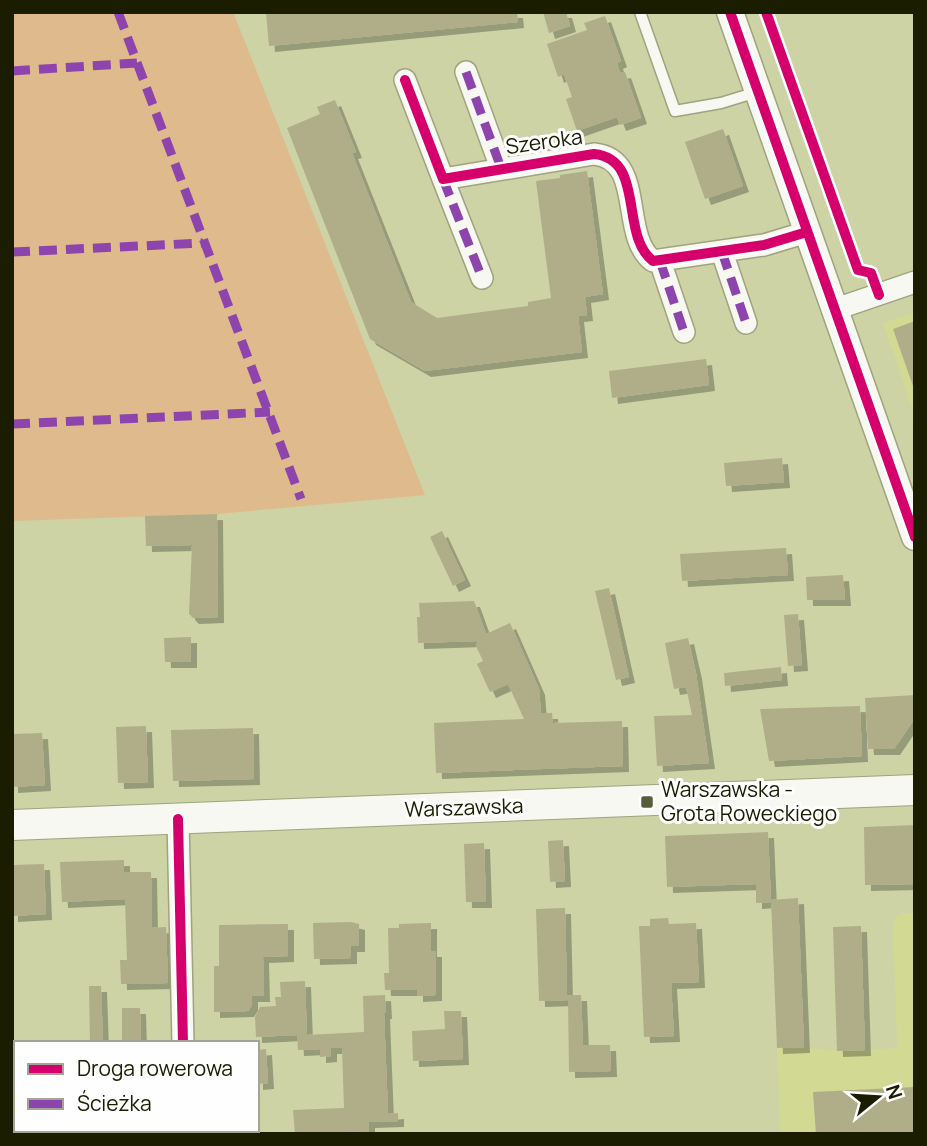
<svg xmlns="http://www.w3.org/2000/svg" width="927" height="1146" font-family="Manrope,sans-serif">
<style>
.built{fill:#d1d992}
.green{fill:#deba8c}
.building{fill:#afae89;filter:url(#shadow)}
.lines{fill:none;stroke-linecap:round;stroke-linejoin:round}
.service-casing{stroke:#9fa37e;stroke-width:13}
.minor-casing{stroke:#9fa37e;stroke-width:24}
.tertiary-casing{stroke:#9fa37e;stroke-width:29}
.secondary-casing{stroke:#9fa37e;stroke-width:32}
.service{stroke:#f8f8f2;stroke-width:10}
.minor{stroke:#f8f8f2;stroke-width:21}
.tertiary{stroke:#f8f8f2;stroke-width:26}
.secondary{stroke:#f8f8f2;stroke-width:30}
.quiet{stroke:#8e44ad;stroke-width:9;stroke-dasharray:18 9;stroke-linecap:butt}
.cycleway-casing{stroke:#fefefe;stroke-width:15}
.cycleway{stroke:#d6006c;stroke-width:10}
.poi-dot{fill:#595d3a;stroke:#fefefe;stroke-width:2.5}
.labels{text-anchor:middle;stroke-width:6;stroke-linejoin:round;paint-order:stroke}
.street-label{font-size:21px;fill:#1b1d00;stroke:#fefefe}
.poi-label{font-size:21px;fill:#1b1d00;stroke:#fefefe;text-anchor:start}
</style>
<defs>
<filter id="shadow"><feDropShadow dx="6" dy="6" stdDeviation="0" flood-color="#0004"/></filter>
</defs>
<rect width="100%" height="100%" fill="#cdd3a5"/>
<path class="built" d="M 915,312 L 915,426 L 912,418 L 913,411 L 883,323 Z
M 900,913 L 915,913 L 915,1134 L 780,1134 L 777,1048 L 804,1047 L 837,1051 L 897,1048 L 893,921 Z"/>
<path class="green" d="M 12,12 L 233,12 L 425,495 L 217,514 L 12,521 Z"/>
<path class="building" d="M 266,12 L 517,12 L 518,22 L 269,46 Z
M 543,12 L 566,12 L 570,26 L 549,33 Z
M 605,16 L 621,61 L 617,63 L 620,73 L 625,72 L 641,118 L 620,125 L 617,117 L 577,131 L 566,99 L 572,97 L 564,74 L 558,77 L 547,44 L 587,30 L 584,23 Z
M 335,100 L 356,152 L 352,153 L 411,302 L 437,318 L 528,306 L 528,302 L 551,298 L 536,181 L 560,178 L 560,175 L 587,171 L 603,294 L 585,297 L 587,315 L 578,316 L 582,352 L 425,371 L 370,339 L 287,128 L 320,114 L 317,107 Z
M 723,129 L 743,186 L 705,199 L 685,142 Z
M 915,321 L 915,389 L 914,389 L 893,329 Z
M 706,359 L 709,385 L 612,398 L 609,371 Z
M 782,458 L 784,482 L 726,486 L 724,463 Z
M 217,514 L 218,617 L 193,618 L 189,614 L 192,545 L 146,546 L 145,516 Z
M 442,531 L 465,580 L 453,586 L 430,537 Z
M 786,548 L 788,575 L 682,581 L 680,554 Z
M 843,575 L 845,600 L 807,600 L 806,577 Z
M 609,588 L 629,677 L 616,680 L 595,591 Z
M 474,601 L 486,634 L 510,623 L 539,689 L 541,713 L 552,713 L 553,723 L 622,721 L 623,766 L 436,773 L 434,723 L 524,719 L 508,684 L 490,692 L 477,664 L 483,661 L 476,646 L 478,641 L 418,643 L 417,617 L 420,617 L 419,603 Z
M 798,614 L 802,665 L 788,666 L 784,615 Z
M 191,637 L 191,662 L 165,662 L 164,638 Z
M 688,638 L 696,673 L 709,763 L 657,766 L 654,716 L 692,715 L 686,687 L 674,689 L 665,643 Z
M 781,667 L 782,680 L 725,686 L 724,673 Z
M 915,695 L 915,718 L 894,749 L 868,749 L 865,698 Z
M 860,706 L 862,756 L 769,761 L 760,709 Z
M 146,726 L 148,782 L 118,783 L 116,727 Z
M 253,728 L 254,779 L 173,781 L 171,730 Z
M 42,733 L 45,785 L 12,787 L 12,734 Z
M 915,825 L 915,884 L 865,885 L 864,827 Z
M 768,832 L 771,902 L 756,903 L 756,884 L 667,887 L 665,836 Z
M 563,840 L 565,881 L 550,882 L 548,841 Z
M 484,843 L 486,902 L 466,902 L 464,844 Z
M 124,860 L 124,872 L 151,872 L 152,928 L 166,927 L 168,983 L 121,984 L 120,960 L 127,960 L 125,899 L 62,902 L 60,862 Z
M 44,864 L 46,914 L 12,916 L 12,865 Z
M 798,898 L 804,1047 L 777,1048 L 771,900 Z
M 565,908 L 567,995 L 581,995 L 583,1045 L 610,1045 L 611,1071 L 569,1072 L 568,1000 L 539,1001 L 536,909 Z
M 668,918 L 669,924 L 696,923 L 699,982 L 671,983 L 674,1036 L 644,1037 L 639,926 L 650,926 L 650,919 Z
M 351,922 L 359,924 L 359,946 L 351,946 L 351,958 L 314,959 L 313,923 Z
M 431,923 L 431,951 L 436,951 L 436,995 L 417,996 L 417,990 L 385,990 L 384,973 L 389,973 L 388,928 L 399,928 L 399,924 Z
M 288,924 L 288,956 L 263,957 L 264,996 L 252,996 L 252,1005 L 248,1011 L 214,1012 L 214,966 L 219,966 L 219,925 Z
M 861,926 L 865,1050 L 837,1051 L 833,927 Z
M 305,981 L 307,1035 L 364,1032 L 363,996 L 385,995 L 386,1013 L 384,1013 L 388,1114 L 398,1113 L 398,1121 L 369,1122 L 369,1131 L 295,1134 L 293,1110 L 344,1108 L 342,1048 L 331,1048 L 331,1056 L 320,1057 L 320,1049 L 298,1050 L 297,1035 L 256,1037 L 255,1017 L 260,1007 L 276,1006 L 275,997 L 281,997 L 280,982 Z
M 89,986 L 101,986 L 103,1043 L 90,1043 Z
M 122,1008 L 140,1008 L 141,1043 L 122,1043 Z
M 444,1011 L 461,1011 L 463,1059 L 413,1061 L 412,1031 L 445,1029 Z
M 266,1049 L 268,1083 L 257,1084 L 257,1050 Z
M 915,1087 L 915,1134 L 816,1134 L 813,1092 Z"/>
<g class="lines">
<defs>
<path id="service" d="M 640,12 L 675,111 L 721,103 L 757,92"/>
<path id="minor" d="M 466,72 L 501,168
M 405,80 L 443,179 L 594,154 C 646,159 619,235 653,261 L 764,245 L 807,232
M 443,179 L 482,278
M 722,252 L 746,323
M 660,261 L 684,332
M 833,310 L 915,282
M 178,819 L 183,1043
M 185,1130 L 185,1134"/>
<path id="tertiary" d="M 730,12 L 915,537"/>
<path id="secondary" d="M 12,825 L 915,790"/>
</defs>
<use href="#service" class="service-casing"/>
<use href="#minor" class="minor-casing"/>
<use href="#tertiary" class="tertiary-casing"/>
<use href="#secondary" class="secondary-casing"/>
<use href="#service" class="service"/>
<use href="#minor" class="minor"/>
<use href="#tertiary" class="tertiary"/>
<use href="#secondary" class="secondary"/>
<path class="quiet" d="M 118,12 L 301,499
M 12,71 L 137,63
M 466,72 L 501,168
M 443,179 L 482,278
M 12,252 L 203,243
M 722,252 L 746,323
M 660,261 L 684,332
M 12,424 L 270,412"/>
<defs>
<path id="cycleway" d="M 730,12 L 915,537
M 766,12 L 858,270 L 871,273 L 879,295
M 405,80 L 443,179 L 594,154 C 646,159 619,235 653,261 L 764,245 L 807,232
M 178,819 L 183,1043"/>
</defs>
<use href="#cycleway" class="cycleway-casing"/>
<use href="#cycleway" class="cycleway"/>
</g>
<rect class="poi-dot" x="640" y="795" width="14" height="14" rx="3.5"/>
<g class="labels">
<g class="street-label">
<text transform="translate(544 142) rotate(-8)" y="7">Szeroka</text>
<text transform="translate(464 808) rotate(-2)" y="7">Warszawska</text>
</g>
<g class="poi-label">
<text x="661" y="797">Warszawska -<tspan x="661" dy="24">Grota Roweckiego</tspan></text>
</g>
</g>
<rect width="927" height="1146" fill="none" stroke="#1b1d00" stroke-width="28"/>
<rect x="14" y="1041" width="245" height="91" fill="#fefefe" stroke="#a3a498" stroke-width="2"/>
<rect x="28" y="1064" width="35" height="10" fill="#d6006c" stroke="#a3a498" stroke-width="2"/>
<text x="77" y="1076" font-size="21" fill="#1b1d00">Droga rowerowa</text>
<rect x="28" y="1099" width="35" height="10" fill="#8e44ad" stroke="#a3a498" stroke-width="2"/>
<text x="77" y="1111" font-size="21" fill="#1b1d00">Ścieżka</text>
<g transform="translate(878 1097) rotate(72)" stroke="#fefefe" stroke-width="5" paint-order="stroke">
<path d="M0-5L12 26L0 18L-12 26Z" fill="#1b1d00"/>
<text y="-10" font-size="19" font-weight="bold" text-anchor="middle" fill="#1b1d00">N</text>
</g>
</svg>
